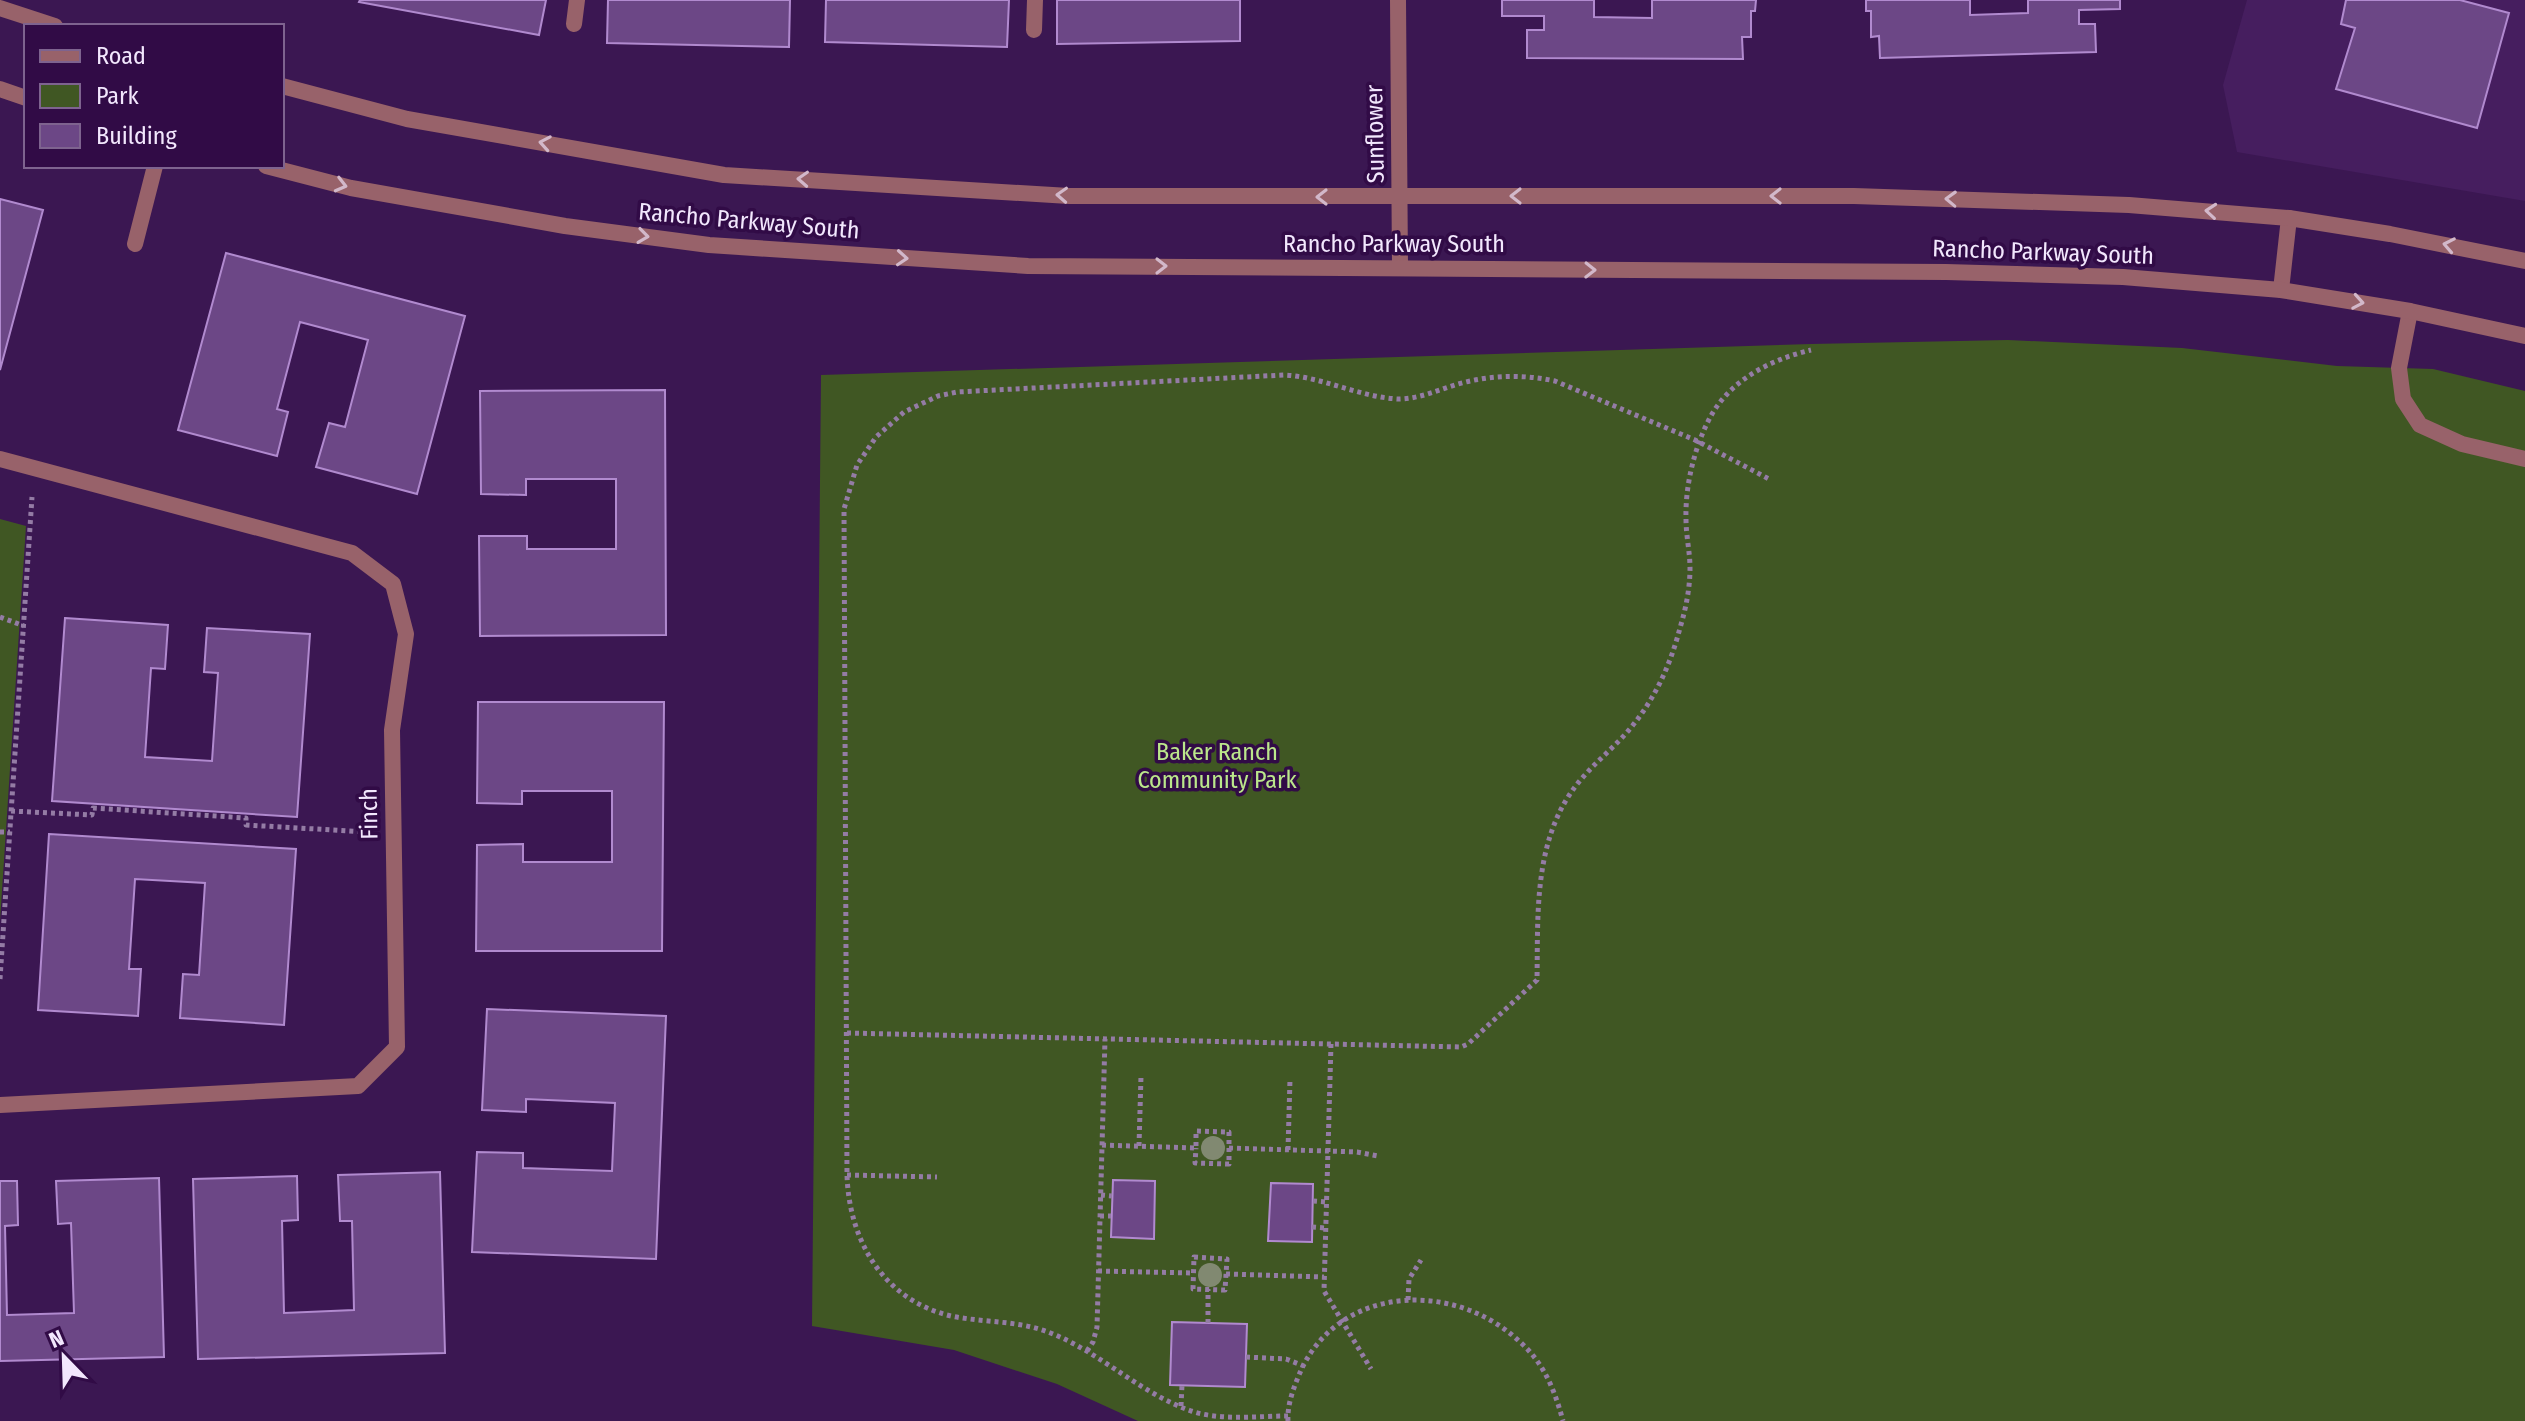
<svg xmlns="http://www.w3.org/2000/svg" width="2525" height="1421" font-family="'Fira Sans Condensed',sans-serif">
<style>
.built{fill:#461e5f}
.green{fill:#405723}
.building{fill:#6c4786;stroke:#b18acf;stroke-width:2}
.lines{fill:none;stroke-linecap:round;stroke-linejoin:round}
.path{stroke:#947ca5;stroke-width:5;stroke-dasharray:4 4;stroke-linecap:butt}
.service{stroke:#98626a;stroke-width:16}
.minor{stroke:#98626a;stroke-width:16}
.tertiary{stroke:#98626a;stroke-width:16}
.tree{fill:#818971}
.oneway{stroke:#d2b8ca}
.labels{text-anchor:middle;stroke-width:7;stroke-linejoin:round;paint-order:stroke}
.street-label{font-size:24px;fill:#f2e7fd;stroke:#310b46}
.park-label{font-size:24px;fill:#bbe78b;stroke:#310b46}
</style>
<rect width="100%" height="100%" fill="#3b1752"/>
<path class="built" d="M 2247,0 L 2525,0 L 2525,201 L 2237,152 L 2223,85 Z"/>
<path class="green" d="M 2008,340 L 2182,348 L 2337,366 L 2433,369 L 2525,391 L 2525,1421 L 1138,1421 L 1057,1384 L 954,1350 L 812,1326 L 821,375 L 1811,344 Z
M 0,519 L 26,526 L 0,921 Z"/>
<path class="building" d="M 360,0 L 546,0 L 539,35 L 359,2 Z
M 608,0 L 790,0 L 789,47 L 607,43 Z
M 826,0 L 1009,0 L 1007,47 L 825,42 Z
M 1057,0 L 1240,0 L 1240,41 L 1057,44 Z
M 1502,0 L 1594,0 L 1594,17 L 1652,18 L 1652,0 L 1756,0 L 1755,11 L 1751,11 L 1751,37 L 1742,37 L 1743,59 L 1527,58 L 1527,30 L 1544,30 L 1544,16 L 1502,16 Z
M 1866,0 L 1970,0 L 1970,15 L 2028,13 L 2028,0 L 2120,0 L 2120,9 L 2079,10 L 2079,24 L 2095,24 L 2096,52 L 1880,58 L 1879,36 L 1871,37 L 1871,11 L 1866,11 Z
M 2346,0 L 2460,0 L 2509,13 L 2477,128 L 2336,89 L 2355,28 L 2341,24 Z
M 0,199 L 43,210 L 0,370 Z
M 226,253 L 465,316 L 417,494 L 316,467 L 329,423 L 345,427 L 368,340 L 300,322 L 277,409 L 288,412 L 277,456 L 178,430 Z
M 665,390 L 666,635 L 480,636 L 479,536 L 527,536 L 527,549 L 616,549 L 616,479 L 526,479 L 526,495 L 481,494 L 480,391 Z
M 65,618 L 168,625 L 165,669 L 151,668 L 145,757 L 212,761 L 218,673 L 204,672 L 207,628 L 310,634 L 297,817 L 52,801 Z
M 478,702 L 664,702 L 662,951 L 476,951 L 477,845 L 523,844 L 523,862 L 612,862 L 612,791 L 522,791 L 522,804 L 477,803 Z
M 49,834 L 296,849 L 284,1025 L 180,1018 L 183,974 L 199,975 L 205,883 L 135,879 L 129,969 L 141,969 L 138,1016 L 38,1010 Z
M 487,1009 L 666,1016 L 656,1259 L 472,1252 L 477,1152 L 523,1153 L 523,1168 L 612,1171 L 615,1103 L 526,1099 L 526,1112 L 482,1110 Z
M 440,1172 L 445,1353 L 198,1359 L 193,1179 L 297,1176 L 298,1220 L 282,1221 L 284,1313 L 354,1310 L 352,1221 L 340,1221 L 338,1175 Z
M 159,1178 L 164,1357 L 0,1361 L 0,1181 L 17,1181 L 18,1225 L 5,1226 L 7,1315 L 74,1313 L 71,1223 L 58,1224 L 56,1181 Z
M 1113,1180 L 1155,1181 L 1154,1239 L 1111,1237 Z
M 1271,1183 L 1313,1184 L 1312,1242 L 1268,1241 Z
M 1172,1322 L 1247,1324 L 1245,1387 L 1170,1385 Z"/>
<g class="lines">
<path class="path" d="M 0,617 L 24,626
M 11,811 L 92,815 L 93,808 L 246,818 L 246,825 L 368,832
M 0,832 L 10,832
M 0,979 L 32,497
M 847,1033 L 1461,1047 L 1468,1044 L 1537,980 C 1538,918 1534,851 1568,797 C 1585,770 1609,753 1629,730 C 1655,699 1670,666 1680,628 C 1686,608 1690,588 1690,568 C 1690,552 1686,536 1686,519 C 1685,485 1695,444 1712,414 C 1733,378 1773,359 1811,350
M 1331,1044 L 1324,1291 L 1371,1369
M 1102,1145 L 1196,1148 L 1196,1131 L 1229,1132 L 1229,1164 L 1195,1163 L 1196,1148
M 1139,1146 L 1141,1076
M 1229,1148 L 1357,1152 L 1378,1156
M 1288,1150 L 1290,1079
M 847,1175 L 937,1177
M 1101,1195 L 1112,1196
M 1313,1201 L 1326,1202
M 1100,1216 L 1111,1216
M 1312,1227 L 1325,1228
M 1194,1257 L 1227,1259 L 1225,1290 L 1193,1289 Z
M 1098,1271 L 1193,1273
M 1226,1274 L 1324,1277
M 1408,1300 L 1409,1279 L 1421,1260
M 1208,1323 L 1208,1289
M 1087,1351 L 1093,1342 L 1097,1327 L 1105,1039
M 1246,1357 L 1286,1359 L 1304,1366
M 1181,1406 L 1182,1385
M 1288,1416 C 1257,1416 1221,1421 1191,1411 C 1140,1393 1102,1354 1053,1334 C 1020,1320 985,1323 951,1316 C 883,1300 849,1240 847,1175 L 844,509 L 857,465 L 876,437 L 904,412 L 938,396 L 957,392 L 1284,375 C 1323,377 1359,397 1398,399 C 1419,399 1438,390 1458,384 C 1490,375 1522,374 1555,381 L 1695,440 L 1769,479
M 1288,1421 C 1287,1403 1295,1384 1302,1368 C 1343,1284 1456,1281 1520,1342 C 1544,1363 1555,1391 1563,1421"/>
<path class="service" d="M 574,24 L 577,0
M 1034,30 L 1035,0
M 135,244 L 155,166
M 2410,311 L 2399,368 L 2403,399 L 2420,425 L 2462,444 L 2525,459"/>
<path class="minor" d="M 1398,0 L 1400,267
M 2281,290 L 2289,218
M 0,459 L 352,553 L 393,584 L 406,634 L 392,730 L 397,1047 L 358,1086 L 0,1105"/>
<path class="tertiary" d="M 0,8 L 55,26
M 282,86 L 407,119 L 724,175 L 1069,196 L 1854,196 L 2129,205 L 2289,218 L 2390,234 L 2525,261
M 0,89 L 26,98
M 266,166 L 351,188 L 565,226 L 709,245 L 1028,266 L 1946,272 L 2123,277 L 2281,290 L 2410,311 L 2525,336"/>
</g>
<g class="tree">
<circle cx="1213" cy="1148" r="12"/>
<circle cx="1210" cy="1275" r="12"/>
</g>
<defs><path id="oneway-chevron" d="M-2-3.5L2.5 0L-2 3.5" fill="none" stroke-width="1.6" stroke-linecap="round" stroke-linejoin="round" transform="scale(2)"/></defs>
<g class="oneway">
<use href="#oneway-chevron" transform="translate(545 143) rotate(-170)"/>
<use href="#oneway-chevron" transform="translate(803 179) rotate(-177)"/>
<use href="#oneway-chevron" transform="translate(341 185) rotate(14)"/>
<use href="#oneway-chevron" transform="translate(1062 195) rotate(-177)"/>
<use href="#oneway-chevron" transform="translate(1516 196) rotate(180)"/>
<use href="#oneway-chevron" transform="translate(1776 196) rotate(-180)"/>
<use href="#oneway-chevron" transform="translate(1322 197) rotate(-180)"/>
<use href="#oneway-chevron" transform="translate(1951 199) rotate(-178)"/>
<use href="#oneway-chevron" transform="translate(2211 211) rotate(-175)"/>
<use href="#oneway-chevron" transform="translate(643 236) rotate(8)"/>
<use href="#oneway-chevron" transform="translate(2449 245) rotate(-169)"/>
<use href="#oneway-chevron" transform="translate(902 258) rotate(4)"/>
<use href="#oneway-chevron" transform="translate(1161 266)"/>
<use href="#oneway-chevron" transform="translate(1590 270) rotate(1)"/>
<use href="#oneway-chevron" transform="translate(2358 302) rotate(10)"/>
</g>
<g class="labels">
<g class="street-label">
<text transform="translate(1375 134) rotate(-91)" y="8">Sunflower</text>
<text transform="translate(749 221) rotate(5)" y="8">Rancho Parkway South</text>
<text x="1394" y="252">Rancho Parkway South</text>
<text transform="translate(2043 252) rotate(2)" y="8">Rancho Parkway South</text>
<text transform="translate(369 814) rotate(-91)" y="8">Finch</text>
</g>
<g class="park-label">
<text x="1217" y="760">Baker Ranch<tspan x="1217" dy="28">Community Park</tspan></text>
</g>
</g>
<rect x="24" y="24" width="260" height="144" fill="#310b46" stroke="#7e638f" stroke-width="2"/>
<rect x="40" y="50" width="40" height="12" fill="#98626a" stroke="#7e638f" stroke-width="2"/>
<text x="96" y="64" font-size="24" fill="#f2e7fd">Road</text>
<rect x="40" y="84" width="40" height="24" fill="#405723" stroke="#7e638f" stroke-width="2"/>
<text x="96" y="104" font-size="24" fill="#f2e7fd">Park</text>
<rect x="40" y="124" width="40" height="24" fill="#6c4786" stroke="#7e638f" stroke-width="2"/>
<text x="96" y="144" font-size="24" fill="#f2e7fd">Building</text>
<g transform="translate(64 1357) rotate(337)" stroke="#310b46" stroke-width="6" paint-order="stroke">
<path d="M0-6L14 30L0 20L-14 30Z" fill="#f2e7fd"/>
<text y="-12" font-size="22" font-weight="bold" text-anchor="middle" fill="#f2e7fd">N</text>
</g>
</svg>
